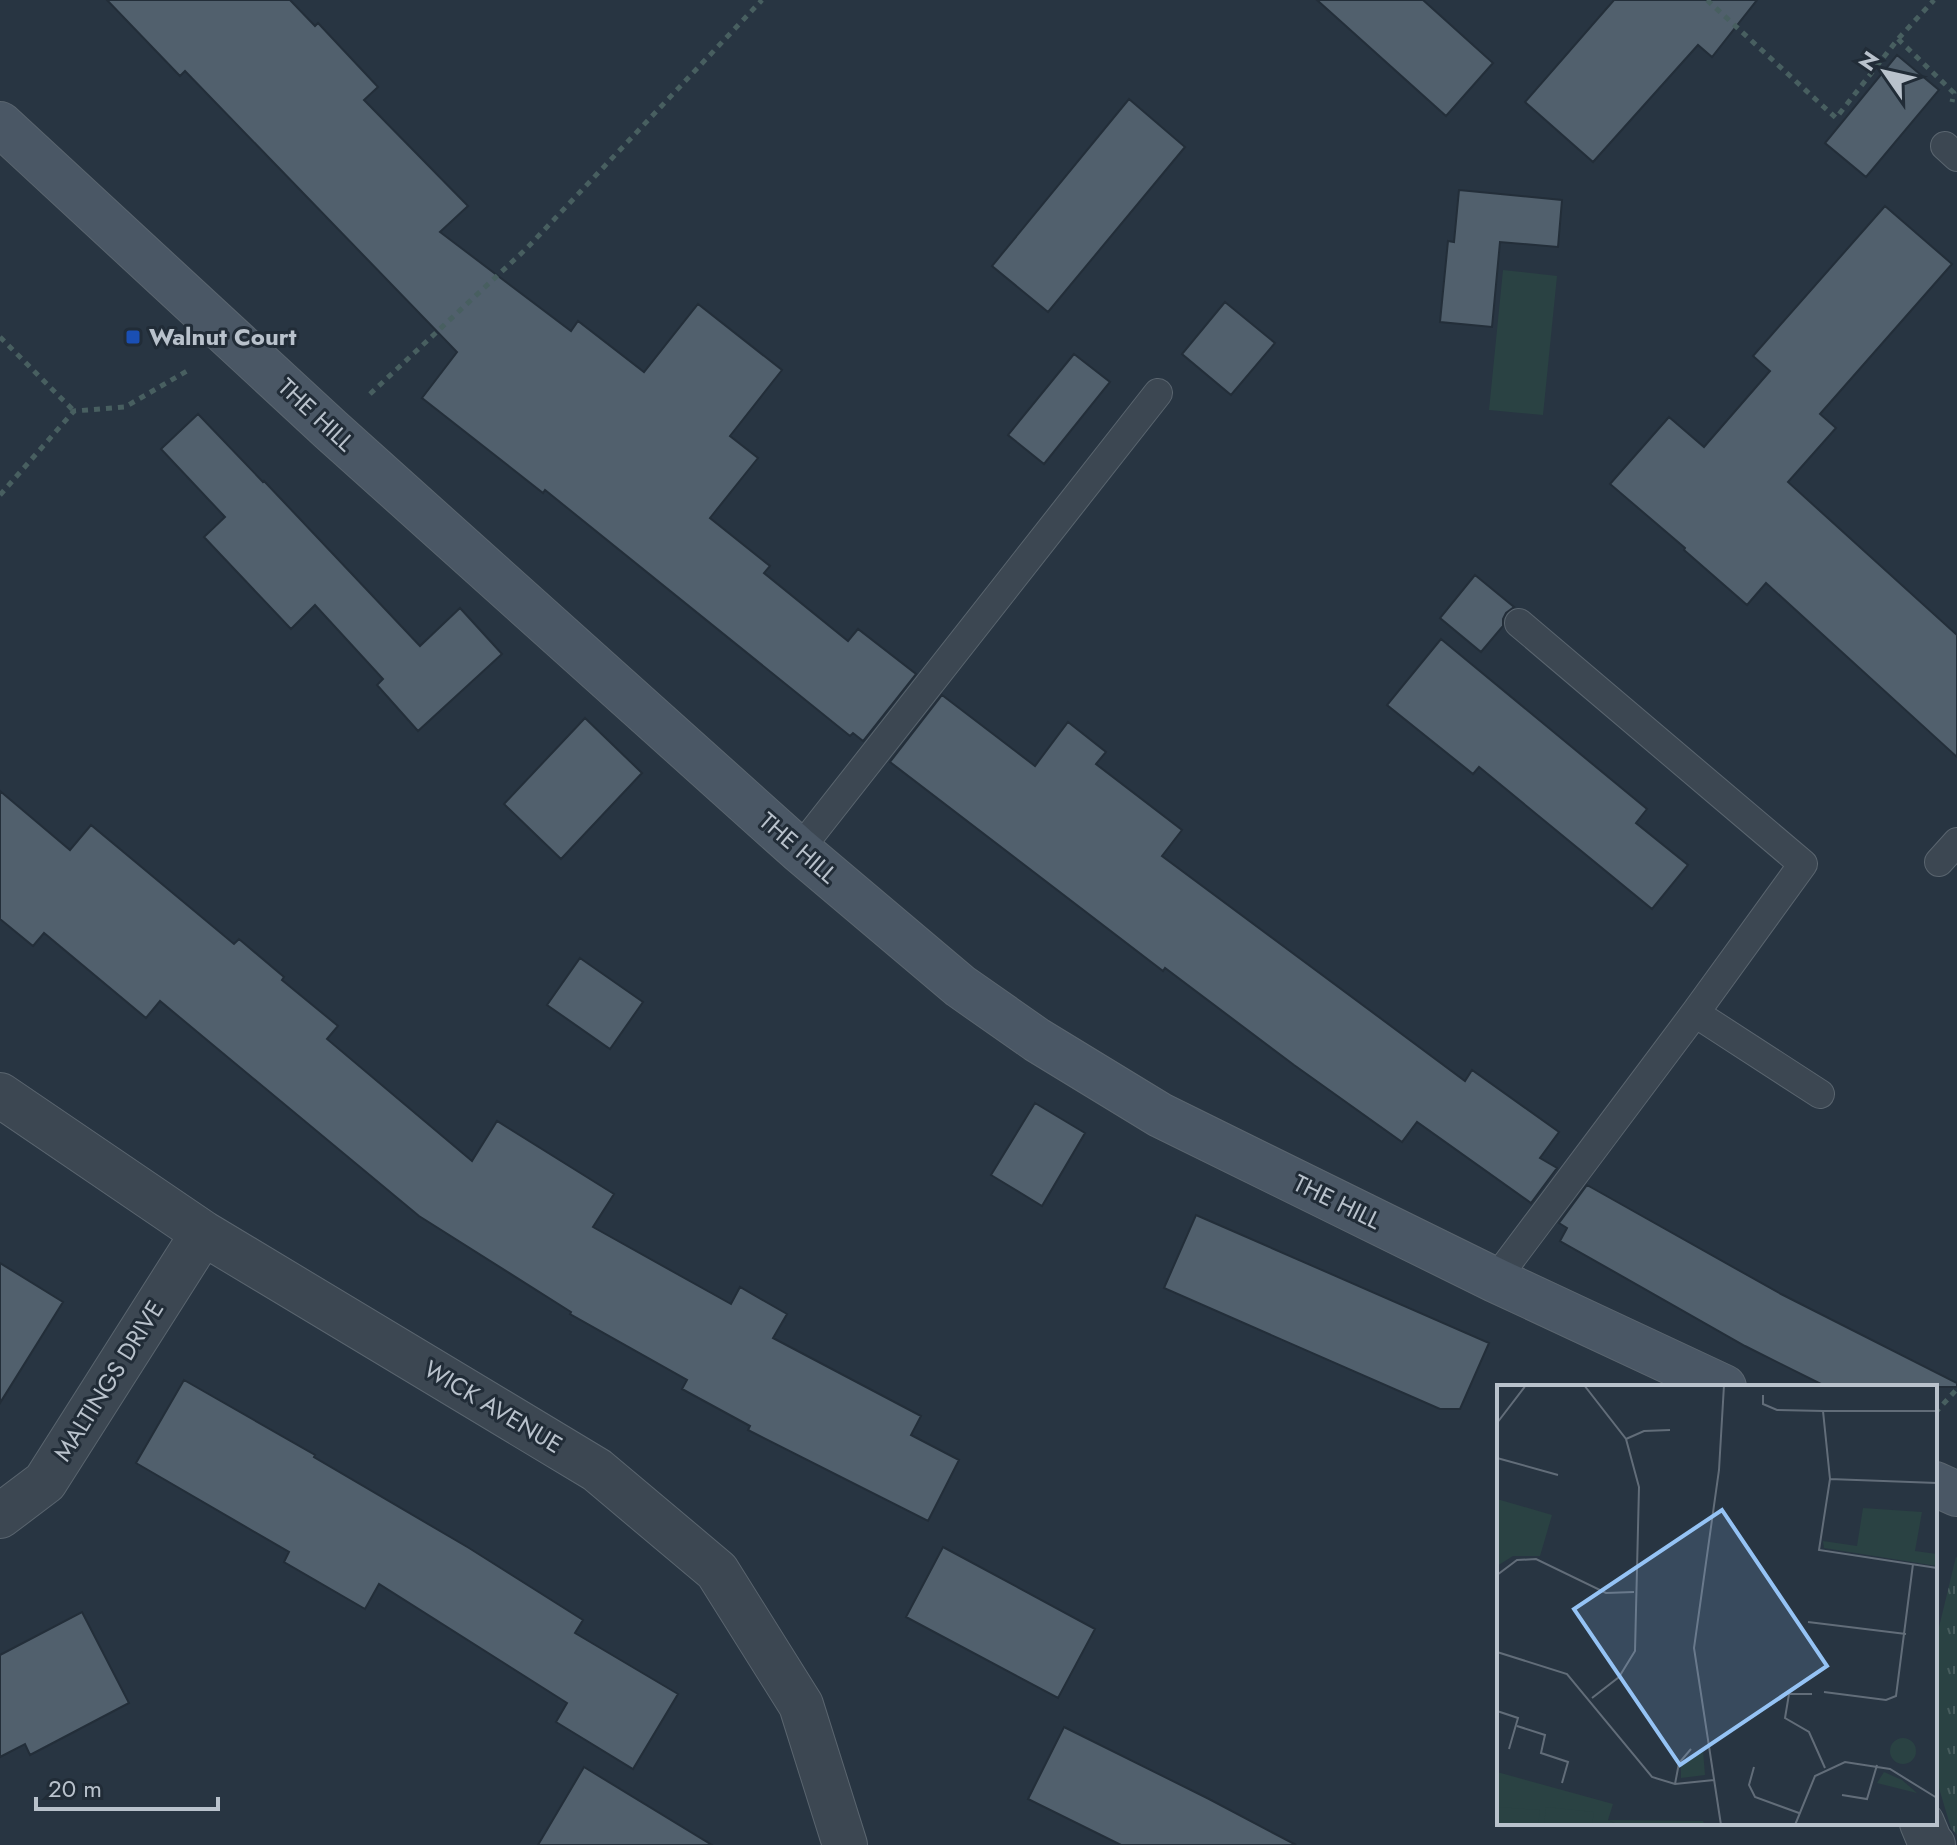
<svg xmlns="http://www.w3.org/2000/svg" width="1957" height="1845" font-family="Jost,sans-serif">
<style>
.grass{fill:url(#grass-tufts)}
.pitch{fill:#2a4243}
.building{fill:#51606d;stroke:#232e39;stroke-width:2}
.lines{fill:none;stroke-linecap:round;stroke-linejoin:round}
.service-casing{stroke:#5a656f;stroke-width:30}
.minor-casing{stroke:#5a656f;stroke-width:46}
.secondary-casing{stroke:#5a656f;stroke-width:46}
.path{stroke:#485f60;stroke-width:5;stroke-dasharray:6 6;stroke-linecap:butt}
.service{stroke:#3c4752;stroke-width:28}
.minor{stroke:#3c4752;stroke-width:44}
.secondary{stroke:#4a5765;stroke-width:44}
.transit-dot{fill:#1a4fb4;stroke:#212c37;stroke-width:3}
.labels{text-anchor:middle;stroke-width:6;stroke-linejoin:round;paint-order:stroke}
.poi-label{font-size:24px;font-weight:bold;fill:#b9c2cc;stroke:#212c37;text-anchor:start}
.street-label{font-size:24px;fill:#b9c2cc;stroke:#212c37}
.inset-road{fill:none;stroke:#626d79;stroke-width:2}
.view{fill:#95c3f5;fill-opacity:0.15;stroke:#95c3f5;stroke-width:4}
.inset-edge{fill:none;stroke:#b9c2cc;stroke-width:4}
</style>
<defs>
<pattern id="grass-tufts" width="24" height="20" patternUnits="userSpaceOnUse" patternTransform="scale(2)"><rect width="24" height="20" fill="#2a4243"/><path d="M3 7l-1-3M5 7V3M7 7l1-3M15 17l-1-3M17 17v-4M19 17l1-3" fill="none" stroke="#475c5d"/></pattern>
</defs>
<rect width="100%" height="100%" fill="#283542"/>
<path class="grass" d="M 1956,1557 L 1957,1558 L 1957,1835 L 1951,1828 L 1936,1778 L 1935,1753 L 1935,1644 Z"/>
<path class="pitch" d="M 1503,270 L 1557,276 L 1543,415 L 1489,410 Z"/>
<path class="building" d="M 107,0 L 290,0 L 315,26 L 318,23 L 378,87 L 364,100 L 468,206 L 440,232 L 571,331 L 578,321 L 644,372 L 698,304 L 782,370 L 730,436 L 758,458 L 710,518 L 770,566 L 764,573 L 848,641 L 858,629 L 916,674 L 863,741 L 853,733 L 850,736 L 545,490 L 543,493 L 422,398 L 457,352 L 185,71 L 180,76 Z
M 1317,0 L 1423,0 L 1493,63 L 1446,116 Z
M 1614,0 L 1757,0 L 1712,57 L 1698,45 L 1593,162 L 1525,102 Z
M 1897,55 L 1939,90 L 1866,177 L 1825,143 Z
M 1129,99 L 1185,147 L 1048,312 L 992,266 Z
M 1459,190 L 1562,200 L 1558,247 L 1500,242 L 1492,327 L 1440,322 L 1448,241 L 1454,242 Z
M 1885,206 L 1952,264 L 1820,414 L 1836,428 L 1788,482 L 1957,635 L 1957,757 L 1766,583 L 1747,605 L 1684,550 L 1685,548 L 1610,484 L 1669,417 L 1704,447 L 1770,371 L 1753,356 Z
M 1225,302 L 1275,343 L 1231,395 L 1182,354 Z
M 1074,354 L 1110,382 L 1044,464 L 1008,435 Z
M 198,414 L 263,482 L 264,481 L 420,646 L 460,608 L 502,654 L 418,731 L 377,685 L 383,679 L 315,605 L 291,629 L 204,537 L 225,517 L 161,449 Z
M 1475,575 L 1514,607 L 1506,613 L 1503,619 L 1503,626 L 1481,652 L 1440,618 Z
M 1441,639 L 1647,809 L 1636,823 L 1688,865 L 1652,909 L 1479,767 L 1473,774 L 1387,705 Z
M 942,695 L 1035,766 L 1068,722 L 1106,752 L 1096,764 L 1182,830 L 1162,856 L 1465,1081 L 1472,1070 L 1559,1132 L 1540,1158 L 1557,1168 L 1531,1203 L 1417,1122 L 1402,1142 L 1294,1065 L 1165,968 L 1163,971 L 890,762 Z
M 585,718 L 642,773 L 561,859 L 504,804 Z
M 0,791 L 70,850 L 91,825 L 234,944 L 239,939 L 284,977 L 282,980 L 338,1026 L 327,1039 L 472,1161 L 497,1121 L 614,1194 L 593,1227 L 731,1304 L 740,1287 L 787,1314 L 773,1338 L 921,1416 L 911,1435 L 959,1460 L 928,1521 L 748,1430 L 750,1426 L 682,1389 L 687,1380 L 570,1314 L 571,1312 L 419,1216 L 160,1001 L 146,1018 L 44,933 L 33,946 L 0,919 Z
M 580,958 L 643,1002 L 610,1049 L 547,1005 Z
M 1035,1103 L 1085,1133 L 1042,1206 L 991,1175 Z
M 1587,1185 L 1781,1294 L 1957,1383 L 1957,1387 L 1827,1387 L 1745,1346 L 1560,1241 L 1567,1228 L 1559,1223 Z
M 1196,1215 L 1489,1343 L 1460,1409 L 1440,1409 L 1164,1288 Z
M 0,1263 L 63,1302 L 0,1403 Z
M 184,1380 L 315,1455 L 314,1457 L 469,1548 L 583,1620 L 575,1633 L 678,1694 L 633,1769 L 556,1722 L 567,1703 L 379,1584 L 365,1609 L 284,1562 L 289,1552 L 136,1463 Z
M 943,1547 L 1095,1629 L 1058,1698 L 906,1617 Z
M 82,1612 L 129,1703 L 30,1755 L 25,1744 L 0,1757 L 0,1655 Z
M 1064,1727 L 1209,1799 L 1296,1845 L 1121,1845 L 1028,1799 Z
M 584,1767 L 712,1845 L 538,1845 Z"/>
<g class="lines">
<defs>
<path id="service" d="M 1945,146 L 1957,157
M 1519,623 L 1803,864 L 1695,1013
M 799,850 L 1158,393
M 1939,862 L 1957,842
M 1495,1280 L 1695,1013 L 1820,1094"/>
<path id="minor" d="M 0,1095 L 203,1233 L 597,1470 L 717,1571 L 801,1705 L 845,1845
M 0,1516 L 45,1482 L 203,1233
M 1922,1823 L 1930,1842 L 1933,1845"/>
<path id="secondary" d="M 0,124 L 331,430 L 799,850 L 960,986 L 1037,1040 L 1160,1115 L 1495,1280 L 1724,1387
M 1935,1484 L 1957,1494"/>
</defs>
<use href="#service" class="service-casing"/>
<use href="#minor" class="minor-casing"/>
<use href="#secondary" class="secondary-casing"/>
<path class="path" d="M 1707,0 L 1836,118 L 1898,39 L 1934,0
M 1898,39 L 1954,93 L 1952,102
M 0,337 L 74,411
M 370,394 L 527,248 L 762,0
M 0,495 L 74,411 L 125,407 L 187,371
M 1935,1413 L 1957,1389"/>
<use href="#service" class="service"/>
<use href="#minor" class="minor"/>
<use href="#secondary" class="secondary"/>
</g>
<rect class="transit-dot" x="125" y="329" width="16" height="16" rx="4"/>
<g class="labels">
<g class="poi-label">
<text x="149" y="345">Walnut Court</text>
</g>
<g class="street-label">
<text transform="translate(316 415) rotate(43)" y="8">THE HILL</text>
<text transform="translate(798 848) rotate(41)" y="8">THE HILL</text>
<text transform="translate(1337 1202) rotate(26)" y="8">THE HILL</text>
<text transform="translate(109 1381) rotate(-58)" y="8">MALTINGS DRIVE</text>
<text transform="translate(493 1407) rotate(31)" y="8">WICK AVENUE</text>
</g>
</g>
<g transform="translate(1497 1385)">
<rect width="440" height="440" fill="#283542"/>
<path d="M 0,114 L 55,130 L 43,171 L 16,171 L 0,181 ZM 366,123 L 425,127 L 418,166 L 440,169 L 440,181 L 327,163 L 326,156 L 360,161 ZM393 366a13 13 0 1 1 26 0a13 13 0 1 1-26 0ZM 206,365 L 208,390 L 184,393 L 184,379 ZM 0,387 L 116,419 L 111,435 L 122,440 L 0,440 ZM 387,387 L 405,395 L 420,408 L 380,398 Z" fill="#2a4243"/>
<path d="M 111,435 L 206,436 L 208,440 L 122,440 Z" fill="#2a4243"/>
<path d="M 0,422 L 43,425 L 41,440 L 0,440 ZM 49,422 L 97,427 L 95,440 L 47,440 Z" fill="#2a4243"/>
<path class="inset-road" d="M 87,0 L 129,54 L 142,102 L 138,266 L 122,292 L 95,313M 266,10 L 266,19 L 280,25 L 326,26 L 333,94M 326,26 L 440,26M 0,38 L 29,0M 129,54 L 147,46 L 173,45M 0,73 L 61,90M 440,98 L 333,94 L 322,165 L 440,183M 0,190 L 20,175 L 39,174 L 109,208 L 137,207M 311,237 L 409,249M 0,267 L 70,289 L 155,392 L 178,399 L 217,395M 327,307 L 389,315 L 399,311 L 416,179M 315,309 L 292,309 L 288,333 L 312,347 L 328,383M 0,326 L 21,333 L 12,364M 20,341 L 48,350 L 44,368 L 71,377 L 65,398M 257,382 L 252,400 L 258,412 L 302,428M 178,399 L 182,378 L 194,364M 345,410 L 370,414 L 380,380M 224,440 L 197,263 L 222,85 L 227,0M 298,440 L 318,391 L 348,377 L 393,384 L 440,413"/>
<path class="view" d="M 225,125 L 330,281 L 183,380 L 77,224 Z"/>
<rect width="440" height="440" class="inset-edge"/>
</g>
<g transform="translate(1885 72) rotate(304)" stroke="#212c37" stroke-width="6" paint-order="stroke">
<path d="M0-6L14 30L0 20L-14 30Z" fill="#b9c2cc"/>
<text y="-12" font-size="22" font-weight="bold" text-anchor="middle" fill="#b9c2cc">N</text>
</g>
<path d="M36 1797v12h182v-12" fill="none" stroke="#b9c2cc" stroke-width="4"/>
<text x="48" y="1797" font-size="24" fill="#b9c2cc" stroke="#212c37" stroke-width="6" paint-order="stroke">20 m</text>
</svg>
